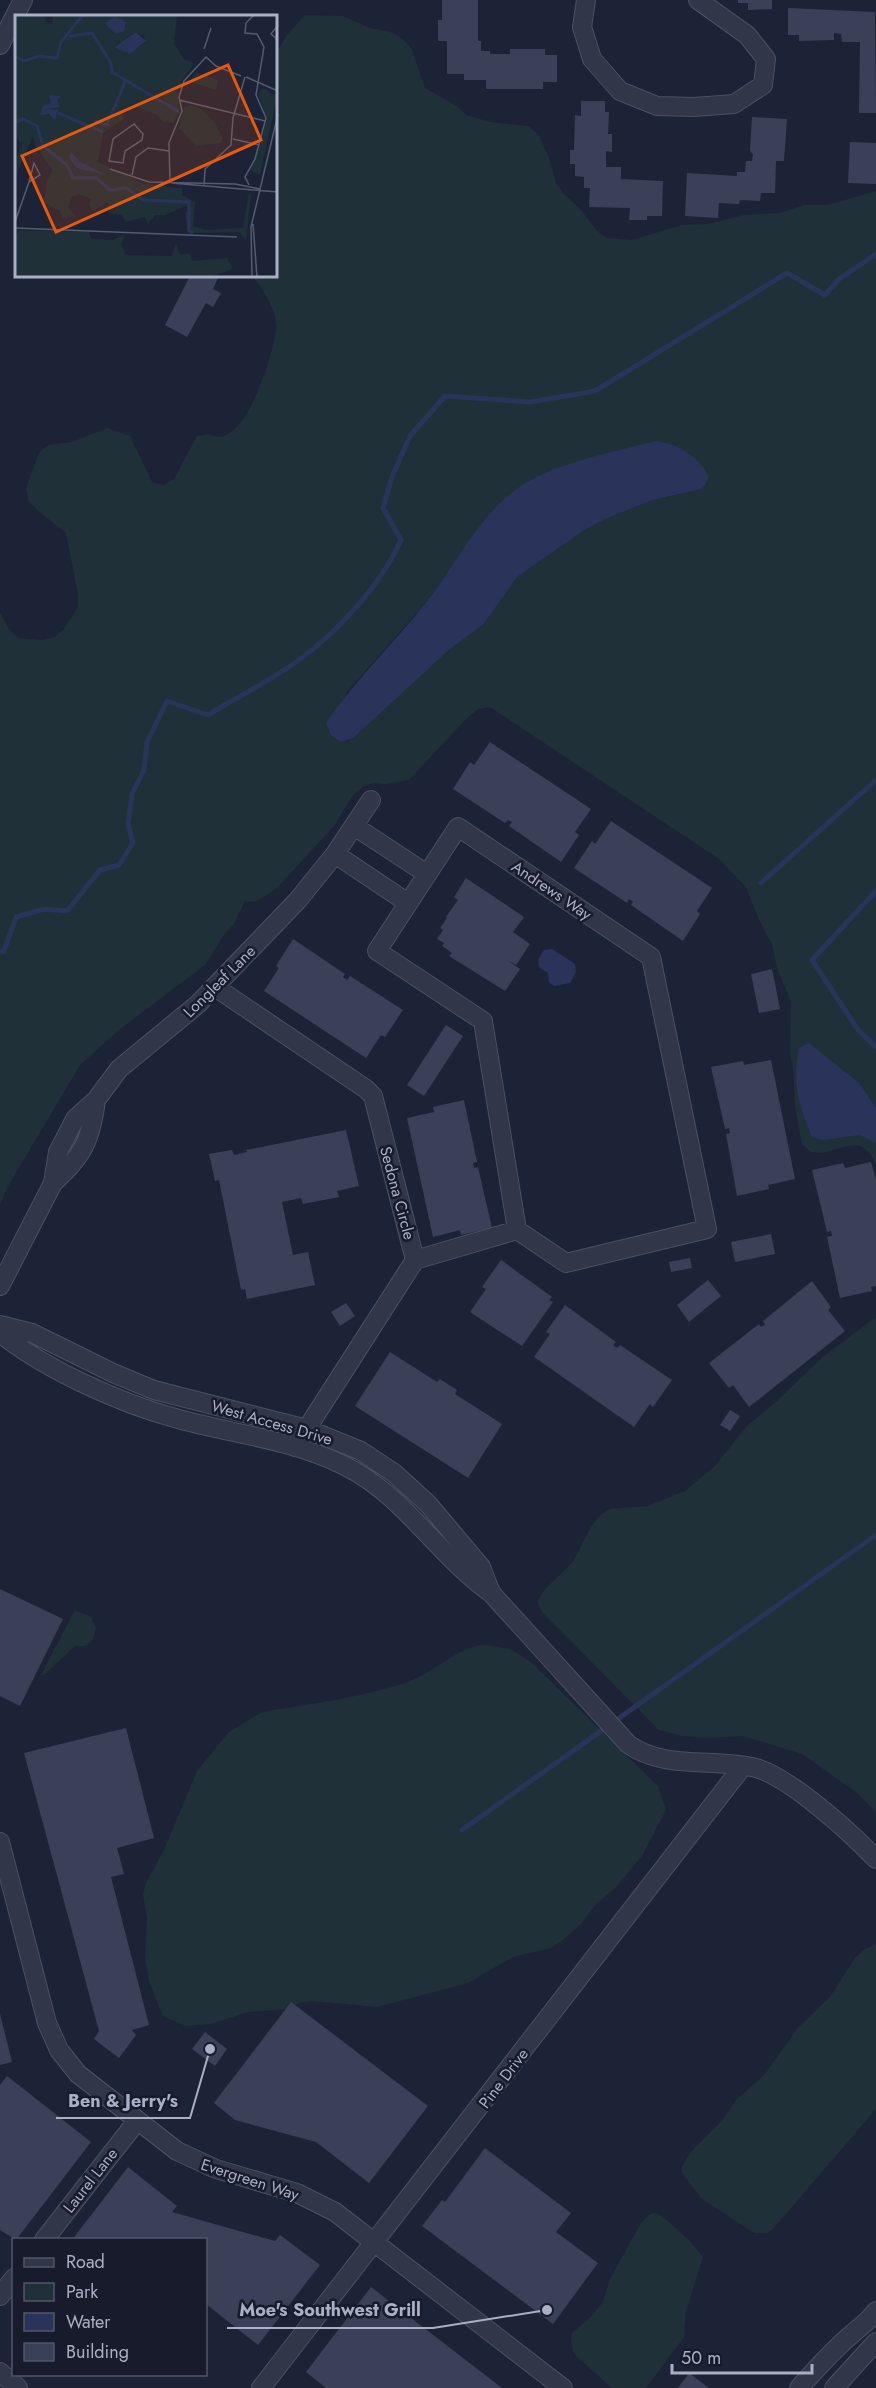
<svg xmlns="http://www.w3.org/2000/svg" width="876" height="2388" font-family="Jost,sans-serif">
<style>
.green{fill:#1f3038;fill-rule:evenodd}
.water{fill:#2a345a}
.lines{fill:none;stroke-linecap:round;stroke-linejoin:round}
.stream{stroke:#2a345a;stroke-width:5}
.building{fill:#394058}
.street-casing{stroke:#4c5063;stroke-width:20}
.street{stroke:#313648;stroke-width:18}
.labels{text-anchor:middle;stroke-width:5;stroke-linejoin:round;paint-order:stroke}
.street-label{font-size:16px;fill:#aaafc5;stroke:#171b2c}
.inset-river{fill:none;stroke:#2a345a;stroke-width:3}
.inset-road{fill:none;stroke:#555b70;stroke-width:1.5}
.view{fill:#e8590c;fill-opacity:0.15;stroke:#e8590c;stroke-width:3}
.inset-edge{fill:none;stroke:#aaafc5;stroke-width:3}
.leader{fill:none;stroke:#aaafc5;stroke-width:2}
.callout-dot{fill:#aaafc5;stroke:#171b2c;stroke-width:2}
.callout-label{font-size:18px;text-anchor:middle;font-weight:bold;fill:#aaafc5;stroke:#171b2c;stroke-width:5;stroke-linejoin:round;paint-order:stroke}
</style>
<rect width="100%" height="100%" fill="#1d2337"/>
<path class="green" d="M 305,15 L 343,16 L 370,28 L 394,33 L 404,40 L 412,50 L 425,88 L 457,106 L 466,115 L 490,122 L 528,126 L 538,134 L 549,157 L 556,183 L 563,193 L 581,210 L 597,231 L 607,238 L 632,240 L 682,225 L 707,224 L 744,215 L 780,213 L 804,205 L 828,205 L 876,191 L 876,1164 L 869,1152 L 859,1145 L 847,1146 L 823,1153 L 811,1152 L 802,1144 L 795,1106 L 793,1067 L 790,1055 L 791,1002 L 777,968 L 772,944 L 760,922 L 746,887 L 719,859 L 490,707 L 478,709 L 468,717 L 409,780 L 385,784 L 373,783 L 362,787 L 353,795 L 334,826 L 276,889 L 255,902 L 245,901 L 234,924 L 225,933 L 205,965 L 120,1029 L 80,1065 L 7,1188 L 0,1205 L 0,613 L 9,629 L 18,638 L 43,640 L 55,637 L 64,629 L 78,607 L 78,594 L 66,533 L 37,510 L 28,500 L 26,488 L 39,453 L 48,445 L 72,442 L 107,428 L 130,436 L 152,482 L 164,485 L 174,479 L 197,436 L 209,434 C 244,454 273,354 276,331 C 278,310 264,291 252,276 L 276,276 L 276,53 L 287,35 ZM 655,441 L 702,489 L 652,500 L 603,520 L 586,529 L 517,577 L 483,625 L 450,649 L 347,742 L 346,693 L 428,600 L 486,520 L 511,493 L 549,471 Z
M 876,1317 L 876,1812 L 856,1792 L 802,1754 L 743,1736 L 707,1738 L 682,1736 L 659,1730 L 542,1612 L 537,1601 L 545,1589 L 573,1562 L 591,1527 L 599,1516 L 610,1509 L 648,1506 L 685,1491 L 715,1466 L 747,1426 L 778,1400 L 824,1356 Z
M 75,1610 L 91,1617 L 96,1628 L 93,1639 L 86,1646 L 75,1646 L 44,1675 L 41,1675 Z
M 485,1645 L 510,1649 L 531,1662 L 658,1786 L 666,1810 L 642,1856 L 616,1887 L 596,1904 L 581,1924 L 562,1941 L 551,1948 L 513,1957 L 468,1983 L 377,2007 L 312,2001 L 299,2003 L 287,2009 L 248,2012 L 211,2024 L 186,2026 L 163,2016 L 149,1981 L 145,1957 L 147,1919 L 143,1894 L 146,1883 L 164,1850 L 197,1771 L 229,1732 L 260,1713 L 272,1710 C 318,1703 363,1697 408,1682 C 434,1673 458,1646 485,1645 Z
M 876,1944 L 876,2109 L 773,2229 L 767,2233 L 754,2233 L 701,2198 L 682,2173 L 682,2166 L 692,2151 L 722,2121 L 736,2100 L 765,2074 L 797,2029 L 830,1997 L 855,1958 L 865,1949 Z
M 656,2213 L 662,2216 L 690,2241 L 703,2257 L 686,2311 L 684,2337 L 646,2388 L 612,2388 L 577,2357 L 573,2352 L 571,2339 L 572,2333 L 591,2317 L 603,2302 L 610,2279 L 641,2223 L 650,2214 Z"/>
<path class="water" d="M 655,441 C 676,443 701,457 709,478 L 702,489 L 652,500 L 603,520 L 586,529 L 517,577 L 483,625 L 450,649 L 353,738 L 341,742 L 331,735 L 326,723 C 356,679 395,642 428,600 C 458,561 482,510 524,484 C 558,462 615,452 655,441 Z
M 552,949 L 575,964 L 576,972 L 570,983 L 554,986 L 549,982 L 548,973 L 539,967 L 538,960 L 544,950 Z
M 809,1043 L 859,1083 L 876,1108 L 876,1143 L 860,1135 L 822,1140 L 812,1137 C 798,1102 792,1085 799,1048 Z"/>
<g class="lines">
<path class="stream" d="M 761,883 L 876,780
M 876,891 L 812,960 L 858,1030 L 876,1047
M 0,952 L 4,951 L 16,917 L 44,909 L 67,911 L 100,870 L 119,865 L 133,843 L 128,824 L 132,794 L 144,770 L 147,742 L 167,701 L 208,715 C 237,697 268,682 296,662 C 336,634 381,585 401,540 L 383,508 L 392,477 L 410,436 L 445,396 L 530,402 L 595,391 L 787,273 L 825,295 L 839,279 L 876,254
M 462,1830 L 876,1535"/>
</g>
<path class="building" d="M 442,0 L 478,0 L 478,41 L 481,41 L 481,51 L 490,51 L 490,54 L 510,54 L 510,49 L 545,49 L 545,55 L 557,55 L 557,82 L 543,82 L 543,89 L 486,89 L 486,80 L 464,80 L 464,74 L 447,74 L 447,41 L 438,41 L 438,20 L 442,20 Z
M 738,0 L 772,0 L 772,9 L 748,10 L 748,3 L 738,3 Z
M 788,8 L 875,12 L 876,113 L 859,113 L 860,42 L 842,42 L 841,34 L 834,33 L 834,40 L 799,41 L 799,35 L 788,35 Z
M 581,101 L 605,101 L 605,112 L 609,112 L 608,134 L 612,134 L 612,152 L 606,151 L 606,167 L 621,167 L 621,179 L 663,181 L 662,216 L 647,216 L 647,220 L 629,220 L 630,208 L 589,207 L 590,188 L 584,188 L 584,177 L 575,176 L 575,164 L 570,164 L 570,150 L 574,150 L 575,115 L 581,116 Z
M 752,117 L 787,119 L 784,161 L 776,161 L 775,193 L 761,193 L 760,201 L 740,200 L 739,204 L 719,203 L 718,218 L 685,216 L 687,173 L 737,176 L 737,172 L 745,172 L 746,161 L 752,161 L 753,154 L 750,151 Z
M 850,142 L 876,143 L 876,184 L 848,183 Z
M 190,276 L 219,276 L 213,289 L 221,293 L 213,307 L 206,303 L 187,337 L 165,325 Z
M 490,742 L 591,809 L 575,832 L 579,835 L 561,862 L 509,826 L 512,822 L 508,820 L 505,823 L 453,789 L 470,762 L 474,765 Z
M 611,821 L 712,888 L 697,911 L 700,914 L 683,941 L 631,905 L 633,902 L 629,899 L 627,903 L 574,868 L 592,841 L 595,844 Z
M 466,878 L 524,917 L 513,932 L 530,944 L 516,965 L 507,960 L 520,969 L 505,991 L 449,956 L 452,953 L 442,946 L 444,943 L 437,939 L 443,930 L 440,928 L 447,918 L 446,917 L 458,900 L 454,897 Z
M 293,939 L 345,974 L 343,977 L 347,980 L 350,976 L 403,1010 L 385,1037 L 381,1035 L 366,1058 L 264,991 L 279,968 L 276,966 Z
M 772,969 L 780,1009 L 759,1013 L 751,974 Z
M 446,1025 L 463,1036 L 424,1096 L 407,1085 Z
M 771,1060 L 795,1179 L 768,1185 L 769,1189 L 737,1196 L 726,1134 L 730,1133 L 729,1128 L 725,1129 L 711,1067 L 743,1061 L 744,1065 Z
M 464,1100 L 477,1162 L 473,1163 L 474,1168 L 478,1167 L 492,1228 L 461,1235 L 460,1230 L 433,1237 L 407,1118 L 434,1112 L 433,1107 Z
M 346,1130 L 359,1186 L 337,1191 L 339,1197 L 303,1204 L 301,1198 L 282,1202 L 293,1255 L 308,1252 L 315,1285 L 247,1299 L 245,1289 L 241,1290 L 219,1180 L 215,1181 L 209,1154 L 232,1150 L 234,1155 L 247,1152 L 246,1150 Z
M 871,1162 L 876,1180 L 876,1286 L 871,1287 L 872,1291 L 840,1298 L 827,1237 L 832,1236 L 831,1231 L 827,1232 L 812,1170 L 843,1163 L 845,1168 Z
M 771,1234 L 775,1254 L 735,1262 L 731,1242 Z
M 690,1258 L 692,1268 L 671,1272 L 669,1262 Z
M 501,1260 L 552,1297 L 549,1300 L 553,1302 L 522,1346 L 470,1312 L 486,1289 L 482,1287 Z
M 708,1280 L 721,1296 L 689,1322 L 677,1305 Z
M 812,1281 L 831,1307 L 828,1310 L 845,1331 L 749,1407 L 733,1385 L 729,1388 L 709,1363 L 759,1324 L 761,1327 L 765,1325 L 763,1321 Z
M 346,1303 L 355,1316 L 340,1326 L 331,1312 Z
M 565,1305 L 616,1342 L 613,1345 L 617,1348 L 620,1345 L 672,1380 L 653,1407 L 650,1404 L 634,1427 L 534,1357 L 550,1334 L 546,1332 Z
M 390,1352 L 437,1382 L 440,1379 L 457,1390 L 455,1394 L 502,1424 L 468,1478 L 355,1406 Z
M 730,1410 L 740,1416 L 730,1431 L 720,1425 Z
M 0,1589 L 63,1619 L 20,1706 L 0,1696 Z
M 126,1728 L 154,1838 L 117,1848 L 124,1874 L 111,1877 L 149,2025 L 132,2030 L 136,2035 L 119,2058 L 94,2039 L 99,2031 L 24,1753 Z
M 291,2002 L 428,2106 L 369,2183 L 316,2142 L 235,2120 L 214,2103 Z
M 0,2014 L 12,2062 L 0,2065 Z
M 205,2032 L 227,2049 L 215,2066 L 192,2049 Z
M 7,2076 L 91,2142 L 16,2240 L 0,2230 L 0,2085 Z
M 485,2148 L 571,2213 L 556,2232 L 598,2263 L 553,2324 L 422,2226 L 442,2200 L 445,2202 Z
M 128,2167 L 177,2206 L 172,2212 L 275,2241 L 280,2235 L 320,2265 L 258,2345 L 206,2304 L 206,2240 L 72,2240 Z
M 371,2287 L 502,2388 L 326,2388 L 306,2372 Z
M 689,2373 L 709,2388 L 678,2388 Z"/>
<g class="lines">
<defs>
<path id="street" d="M 586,0 L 582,27 L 592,59 L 620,91 L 657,106 L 694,107 L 734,104 L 763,85 L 766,59 L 747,35 L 698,0
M 0,45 L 23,0
M 354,826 L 427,874
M 458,827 L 651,957 L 707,1229 L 566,1263 L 517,1230 L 483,1021 L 377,951 Z
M 335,854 L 408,903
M 215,987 L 366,1089 L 373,1096 L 415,1260 L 295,1447
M 53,1183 C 83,1156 91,1140 96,1100
M 415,1260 L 517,1230
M 0,1286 L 53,1183 L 58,1152 L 75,1119 L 96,1100 L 119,1069 L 198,1004 L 298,900 L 335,854 L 371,800
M 0,1325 L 32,1333 L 113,1373 L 154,1390 L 307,1429 L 361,1451 L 394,1473 L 428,1504 L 481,1567 L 491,1593
M 0,1333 C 45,1369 119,1403 175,1418 C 231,1434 291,1439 345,1466 C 404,1495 438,1556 491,1593 L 628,1744 C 664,1770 711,1758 752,1767 C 787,1774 851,1833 876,1859
M 0,1842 L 47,2023 L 59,2050 L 78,2074 L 177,2151 L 216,2169 L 297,2193 L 335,2212 L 563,2388
M 44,2240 L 137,2121
M 0,2296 L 14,2278
M 0,2372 L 18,2388
M 261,2388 L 743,1766
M 799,2388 C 816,2369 833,2350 852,2334 C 861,2326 869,2321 876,2311
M 834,2388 L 876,2342"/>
</defs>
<use href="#street" class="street-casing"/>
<use href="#street" class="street"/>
</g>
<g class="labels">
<g class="street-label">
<text transform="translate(552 890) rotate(34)" y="6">Andrews Way</text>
<text transform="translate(219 981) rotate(-45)" y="6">Longleaf Lane</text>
<text transform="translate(398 1193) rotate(75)" y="6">Sedona Circle</text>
<text transform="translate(272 1422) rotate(16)" y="6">West Access Drive</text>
<text transform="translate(503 2078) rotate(-53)" y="6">Pine Drive</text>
<text transform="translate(250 2179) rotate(18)" y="6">Evergreen Way</text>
<text transform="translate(90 2180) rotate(-52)" y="6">Laurel Lane</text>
</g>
</g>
<g transform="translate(15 15)">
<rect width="262" height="262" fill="#1d2337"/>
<path d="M 0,0 L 30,0 L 31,7 L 37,9 L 38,0 L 162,0 L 159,28 L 169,44 L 179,48 L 162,74 L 164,94 L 159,108 L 148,107 L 142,100 L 116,89 L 107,98 L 109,104 L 88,118 L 83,147 L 129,169 L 167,173 L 167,180 L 180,187 L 178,211 L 190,215 L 228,213 L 233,181 L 236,179 L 231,226 L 224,217 L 173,218 L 170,198 L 175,193 L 171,191 L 150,200 L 140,200 L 133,209 L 130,202 L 111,207 L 106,200 L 94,198 L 93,187 L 78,196 L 74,191 L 76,184 L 64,179 L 57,182 L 53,193 L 62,202 L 48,203 L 45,196 L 29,187 L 32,165 L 38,155 L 20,131 L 18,121 L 0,163 L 0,147 L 7,129 L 0,122 ZM 101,1 L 111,9 L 109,16 L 101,19 L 99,13 L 90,9 ZM 121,17 L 129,21 L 130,28 L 120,35 L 99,31 ZM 181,57 L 203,65 L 201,75 L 175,67 ZM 248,73 L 262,82 L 245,160 L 235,155 L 252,105 L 243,79 ZM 176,90 L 186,94 L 199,107 L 208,123 L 206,128 L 181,131 L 164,113 L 169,92 ZM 5,215 L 74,217 L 76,224 L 98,225 L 110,219 L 106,230 L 111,240 L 157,241 L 161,229 L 165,239 L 175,239 L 177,246 L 212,243 L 218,254 L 194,262 L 0,262 L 0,220 Z" fill="#1f3038" fill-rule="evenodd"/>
<path d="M 100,1 L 111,7 L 109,16 L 101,19 L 90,9 ZM 121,17 L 131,26 L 115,39 L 99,32 ZM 34,80 L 46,81 L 42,85 L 45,92 L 31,94 L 43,95 L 40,105 L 34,99 L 25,100 L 28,91 L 36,88 ZM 56,137 L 64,146 L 91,160 L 62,153 L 54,143 Z" fill="#2a345a"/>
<path class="inset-river" d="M 54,21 L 77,18 L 96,48 L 97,57 L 164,97M 0,41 L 9,46 L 24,41 L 42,43 L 46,27 L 68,0M 43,98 L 88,117M 80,106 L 92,110 L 110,67M 0,107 L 8,104 L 22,111 L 28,131 L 52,150 L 58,163 L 81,163 L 95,175 L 111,173 L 128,185 L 174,187 L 174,216 L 178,218"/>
<path class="inset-road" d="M 263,10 L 256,19 L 263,25M 189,34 L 196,13M 231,62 L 263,76M 164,85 L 250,106M 119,109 L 128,119 L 127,125 L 110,136 L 108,148 L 94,146 L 98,124 ZM 218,124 L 244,130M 95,154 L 134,167 L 220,169 L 245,174M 117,160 L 121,142 L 133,133 L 154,136M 155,167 L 154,128 L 167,96 L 164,82 L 169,66 L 191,42 L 201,51 L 226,61M 156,168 L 263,177M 234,170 L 230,162 L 240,144 L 251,103 L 241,80 L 249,32 L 242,19 L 230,18 L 231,8 L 239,0M 189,171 L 190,154 L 216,130 L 218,103 L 230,62M 0,207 L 14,167 L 25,160 L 19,148 L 14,167M 238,209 L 242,262M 0,213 L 222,222M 237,262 L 236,212 L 263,99"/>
<path class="view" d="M 213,50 L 246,125 L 41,217 L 7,141 Z"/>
<rect width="262" height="262" class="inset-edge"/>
</g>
<path class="leader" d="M210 2049L190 2118H56M547 2310L433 2328H227"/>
<g class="callout-dot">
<circle cx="210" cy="2049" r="6"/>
<circle cx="547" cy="2310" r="6"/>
</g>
<g class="callout-label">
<text x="123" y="2107">Ben &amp; Jerry's</text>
<text x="330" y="2316">Moe's Southwest Grill</text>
</g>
<rect x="12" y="2238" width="195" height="138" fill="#171b2c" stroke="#525669" stroke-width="1.5"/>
<rect x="24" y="2258" width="30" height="9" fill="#313648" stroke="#525669" stroke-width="1.5"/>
<text x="66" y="2268" font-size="18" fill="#aaafc5">Road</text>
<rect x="24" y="2283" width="30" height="18" fill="#1f3038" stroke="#525669" stroke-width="1.5"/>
<text x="66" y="2298" font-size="18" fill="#aaafc5">Park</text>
<rect x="24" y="2313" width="30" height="18" fill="#2a345a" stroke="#525669" stroke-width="1.5"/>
<text x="66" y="2328" font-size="18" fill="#aaafc5">Water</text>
<rect x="24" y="2343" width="30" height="18" fill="#394058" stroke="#525669" stroke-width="1.5"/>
<text x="66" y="2358" font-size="18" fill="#aaafc5">Building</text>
<path d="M672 2364v9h140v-9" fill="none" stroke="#aaafc5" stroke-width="3"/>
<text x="681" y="2364" font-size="18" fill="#aaafc5" stroke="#171b2c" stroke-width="4.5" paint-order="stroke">50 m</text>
</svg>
